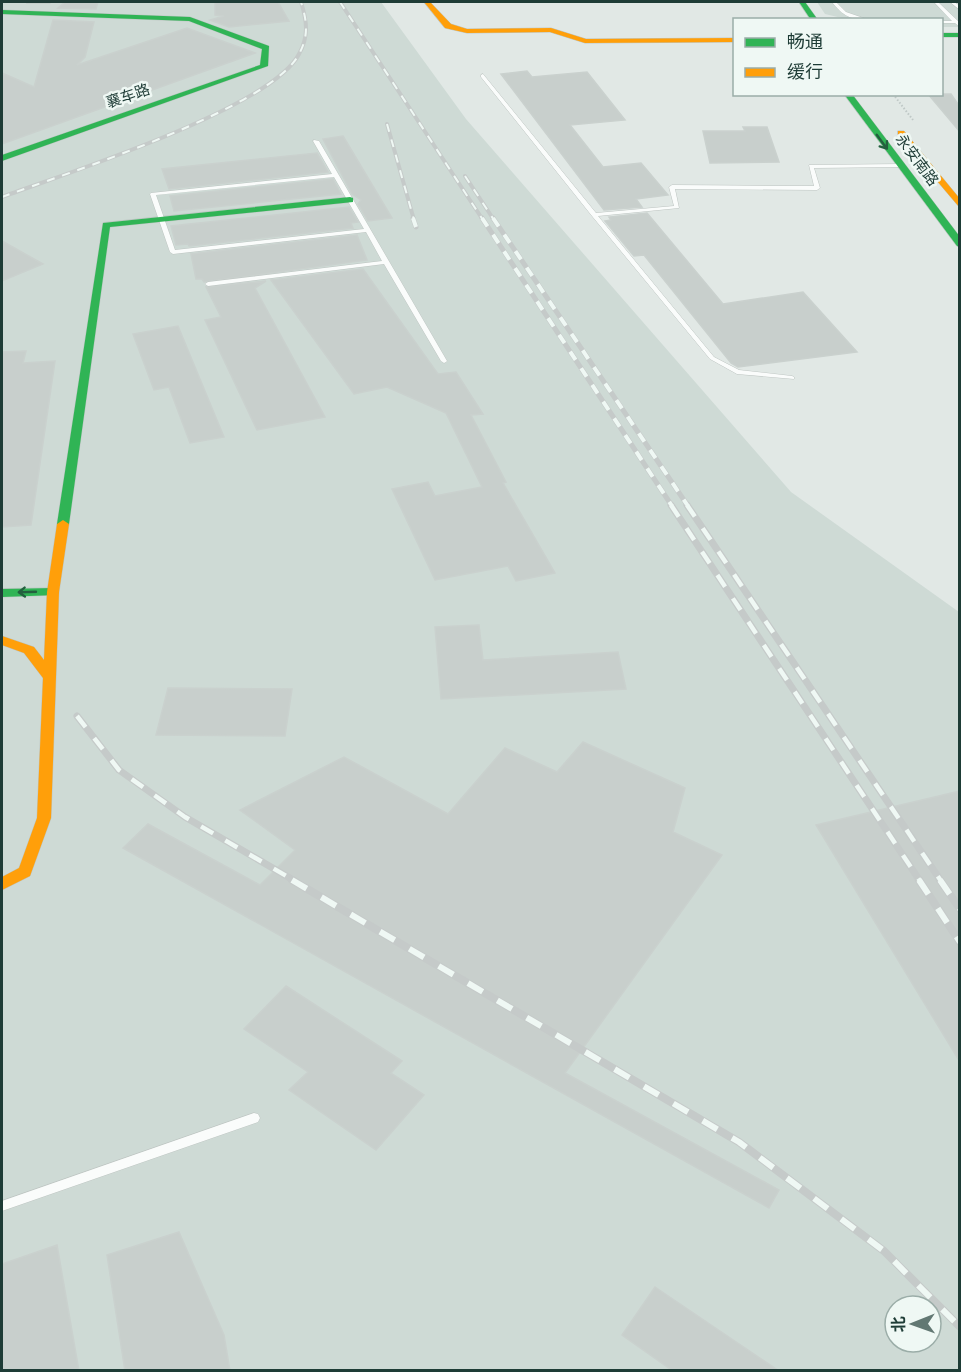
<svg xmlns="http://www.w3.org/2000/svg" width="961" height="1372" font-family="'Public Sans','Noto Sans SC',sans-serif">
<style>
.built{fill:#cedad5;fill-rule:evenodd}
.building{fill:#c8cfcc;stroke:#cad1ce;stroke-width:1.5}
.lines{fill:none;stroke-linecap:round;stroke-linejoin:round}
.lane-casing{stroke:#bec5c2;stroke-width:1}
.fast-casing{stroke:#bdc6c3;stroke-width:1}
.slow-casing{stroke:#bdc6c3;stroke-width:1}
.path{stroke:#bfc8c6;stroke-width:2;stroke-dasharray:1.5 2;stroke-linecap:butt}
.lane{fill:#fafcfb;fill-rule:evenodd}
.fast{fill:#30b455;fill-rule:evenodd}
.slow{fill:#ff9f0a;fill-rule:evenodd}
.rail-far3-casing{stroke:#c5cac9;stroke-width:4}
.rail-far2-casing{stroke:#c5cac9;stroke-width:5}
.rail-far1-casing{stroke:#c5cac9;stroke-width:7}
.rail-casing{stroke:#c5cac9;stroke-width:8}
.rail-far3{stroke:#eff8f4;stroke-width:2;stroke-dasharray:8;stroke-linecap:butt}
.rail-far2{stroke:#eff8f4;stroke-width:4;stroke-dasharray:10;stroke-linecap:butt}
.rail-far1{stroke:#eff8f4;stroke-width:4.5;stroke-dasharray:14;stroke-linecap:butt}
.rail{stroke:#eff8f4;stroke-width:6;stroke-dasharray:17;stroke-linecap:butt}
.oneway{stroke:#23603f}
.labels{text-anchor:middle;stroke-width:5;stroke-linejoin:round;paint-order:stroke}
.far-street-label{font-size:15px;fill:#1e3c36;stroke:#eff8f4}
</style>
<rect width="100%" height="100%" fill="#e1e8e5"/>
<path class="built" d="M 2,2 L 381,2 L 466,119 L 791,492 L 959,612 L 959,1370 L 2,1370 ZM 895,1306 L 931,1306 L 931,1342 L 895,1342 Z
M 817,2 L 959,2 L 959,27 L 942,27 L 942,20 L 846,19 L 825,14 Z"/>
<path class="building" d="M 65,2 L 98,2 L 96,9 L 58,8 Z
M 215,2 L 278,2 L 289,21 L 229,27 L 210,20 L 224,16 L 215,15 Z
M 53,20 L 94,22 L 85,57 L 77,65 L 187,28 L 255,53 L 2,144 L 2,73 L 34,87 Z
M 527,71 L 532,77 L 587,72 L 625,120 L 570,125 L 603,167 L 641,163 L 668,195 L 636,199 L 642,207 L 604,210 L 501,74 Z
M 928,94 L 951,94 L 960,107 L 960,132 Z
M 743,127 L 767,127 L 779,162 L 710,163 L 703,131 L 745,131 Z
M 343,136 L 392,218 L 368,221 L 358,204 L 361,200 L 352,194 L 323,139 Z
M 317,153 L 328,172 L 169,189 L 162,169 Z
M 333,179 L 341,194 L 174,211 L 170,196 Z
M 349,207 L 358,222 L 351,223 L 353,228 L 189,246 L 188,244 L 176,245 L 171,226 Z
M 647,213 L 723,304 L 803,292 L 857,352 L 738,367 L 731,363 L 644,255 L 634,256 L 605,221 L 611,220 L 609,217 Z
M 357,235 L 367,260 L 204,282 L 202,279 L 196,279 L 191,254 Z
M 2,241 L 43,264 L 2,281 Z
M 363,269 L 438,374 L 456,372 L 483,414 L 471,415 L 506,482 L 503,483 L 555,573 L 516,581 L 508,566 L 435,580 L 392,489 L 428,482 L 435,496 L 482,487 L 446,413 L 387,387 L 354,394 L 271,280 Z
M 266,281 L 255,288 L 325,417 L 257,430 L 205,320 L 221,317 L 206,287 Z
M 178,326 L 224,437 L 190,443 L 169,387 L 154,390 L 133,334 Z
M 26,351 L 23,363 L 55,361 L 31,525 L 2,527 L 2,352 Z
M 479,625 L 483,660 L 618,652 L 626,689 L 441,699 L 435,627 Z
M 168,688 L 292,689 L 285,736 L 156,735 Z
M 583,742 L 685,788 L 673,832 L 722,855 L 565,1073 L 779,1190 L 769,1208 L 123,848 L 148,824 L 260,885 L 295,850 L 240,810 L 344,757 L 448,814 L 505,748 L 557,772 Z
M 960,791 L 960,1062 L 816,825 Z
M 286,986 L 402,1061 L 391,1073 L 424,1095 L 376,1150 L 289,1090 L 308,1072 L 244,1029 Z
M 179,1232 L 224,1335 L 230,1371 L 125,1371 L 107,1255 Z
M 57,1245 L 79,1371 L 2,1371 L 2,1264 Z
M 655,1287 L 779,1371 L 673,1371 L 622,1335 Z"/>
<g class="lines">
<defs>
<path id="lane" d="M 25,2 L 52,2 L 50,3 L 27,3 Z
M 832,2 L 836,2 L 846,12 L 869,20 C 851,20 843,16 832,2 Z
M 934,2 L 938,2 L 960,23 L 960,27 L 955,23 L 942,23 L 942,21 L 952,21 Z
M 950,2 L 954,2 L 960,6 L 960,10 Z
M 483,74 L 596,213 L 674,206 L 669,187 L 672,185 L 814,186 L 809,165 L 902,164 L 902,166 L 900,167 L 814,168 L 820,188 L 817,190 L 675,189 L 679,208 L 598,216 L 714,357 L 739,370 L 792,376 L 794,377 L 794,379 L 737,374 L 710,359 L 592,216 L 481,77 L 481,75 Z
M 314,140 L 319,141 L 447,361 L 446,362 L 444,363 L 441,361 L 384,264 L 208,286 L 205,284 L 208,282 L 382,261 L 366,232 L 173,254 L 170,252 L 150,194 L 151,193 L 332,174 L 313,141 ZM 334,177 L 364,229 L 175,250 L 156,195 Z
M 254,1113 L 258,1114 L 260,1118 L 258,1122 L 2,1211 L 2,1201 Z"/>
<path id="fast" d="M 799,2 L 805,2 L 818,20 L 811,20 Z
M 2,10 L 190,17 L 269,46 L 268,66 L 2,161 L 2,155 L 260,65 L 262,49 L 189,21 L 2,14 Z
M 942,33 L 960,33 L 960,37 L 942,37 Z
M 844,94 L 852,94 L 960,237 L 960,247 L 957,246 Z
M 350,197 L 353,198 L 353,202 L 110,227 L 69,524 L 67,527 L 59,527 L 57,524 L 103,223 Z
M 53,588 L 57,589 L 59,592 L 57,595 L 2,597 L 2,589 Z"/>
<path id="slow" d="M 424,2 L 430,2 L 451,24 L 467,29 L 551,28 L 586,39 L 734,38 L 734,42 L 585,43 L 550,32 L 467,33 L 445,28 Z
M 898,131 L 904,131 L 960,199 L 960,208 L 898,135 Z
M 63,520 L 69,524 L 59,592 L 51,818 L 30,876 L 2,890 L 2,877 L 19,868 L 37,818 L 43,678 L 24,653 L 2,645 L 2,636 L 34,647 L 44,660 L 47,592 L 57,524 Z"/>
</defs>
<use href="#lane" class="lane-casing"/>
<use href="#fast" class="fast-casing"/>
<use href="#slow" class="slow-casing"/>
<path class="path" d="M 893,94 L 913,120"/>
<use href="#lane" class="lane"/>
<use href="#fast" class="fast"/>
<use href="#slow" class="slow"/>
<defs>
<path id="rail-far3" d="M 340,2 L 483,220
M 387,124 L 414,220
M 465,176 L 494,220
M 2,197 C 64,174 272,108 299,54 C 309,36 307,21 301,2"/>
<path id="rail-far2" d="M 413,218 L 416,227
M 482,218 L 672,506
M 493,218 L 688,506"/>
<path id="rail-far1" d="M 671,505 L 920,881
M 687,505 L 941,881
M 77,716 L 119,770 L 185,817 L 295,881"/>
<path id="rail" d="M 292,880 L 739,1142 L 884,1251 L 960,1327
M 919,880 L 960,942
M 940,880 L 960,909"/>
</defs>
<use href="#rail-far3" class="rail-far3-casing"/>
<use href="#rail-far2" class="rail-far2-casing"/>
<use href="#rail-far1" class="rail-far1-casing"/>
<use href="#rail" class="rail-casing"/>
<use href="#rail-far3" class="rail-far3"/>
<use href="#rail-far2" class="rail-far2"/>
<use href="#rail-far1" class="rail-far1"/>
<use href="#rail" class="rail"/>
</g>
<defs><path id="oneway-shaft" d="M-6 0H5M1.5-3L5.5 0L1.5 3" fill="none" stroke-width="1.6" stroke-linecap="round" stroke-linejoin="round" transform="scale(1.5)"/></defs>
<g class="oneway">
<use href="#oneway-shaft" transform="translate(882 142) rotate(54)"/>
<use href="#oneway-shaft" transform="translate(27 592) rotate(178)"/>
</g>
<g class="labels">
<g class="far-street-label">
<text transform="translate(128 96) rotate(-19)" y="5">襄车路</text>
<text transform="translate(917 160) rotate(53)" y="5">永安南路</text>
</g>
</g>
<rect width="961" height="1372" fill="none" stroke="#1e3c36" stroke-width="6"/>
<rect x="733" y="18" width="210" height="78" fill="#eff8f4" stroke="#9bada8" stroke-width="1.5"/>
<rect x="745" y="38" width="30" height="9" fill="#30b455" stroke="#9bada8" stroke-width="1.5"/>
<text x="787" y="48" font-size="18" fill="#1e3c36">畅通</text>
<rect x="745" y="68" width="30" height="9" fill="#ff9f0a" stroke="#9bada8" stroke-width="1.5"/>
<text x="787" y="78" font-size="18" fill="#1e3c36">缓行</text>
<g transform="translate(913 1324) rotate(269)"><circle r="28" fill="#eff8f4" stroke="#9bada8" stroke-width="1.5"/>
<path d="M0-4.5L10 22L0 15L-10 22Z" fill="#627873"/>
<text y="-9" font-size="16" font-weight="bold" text-anchor="middle" fill="#1e3c36">北</text>
</g>
</svg>
